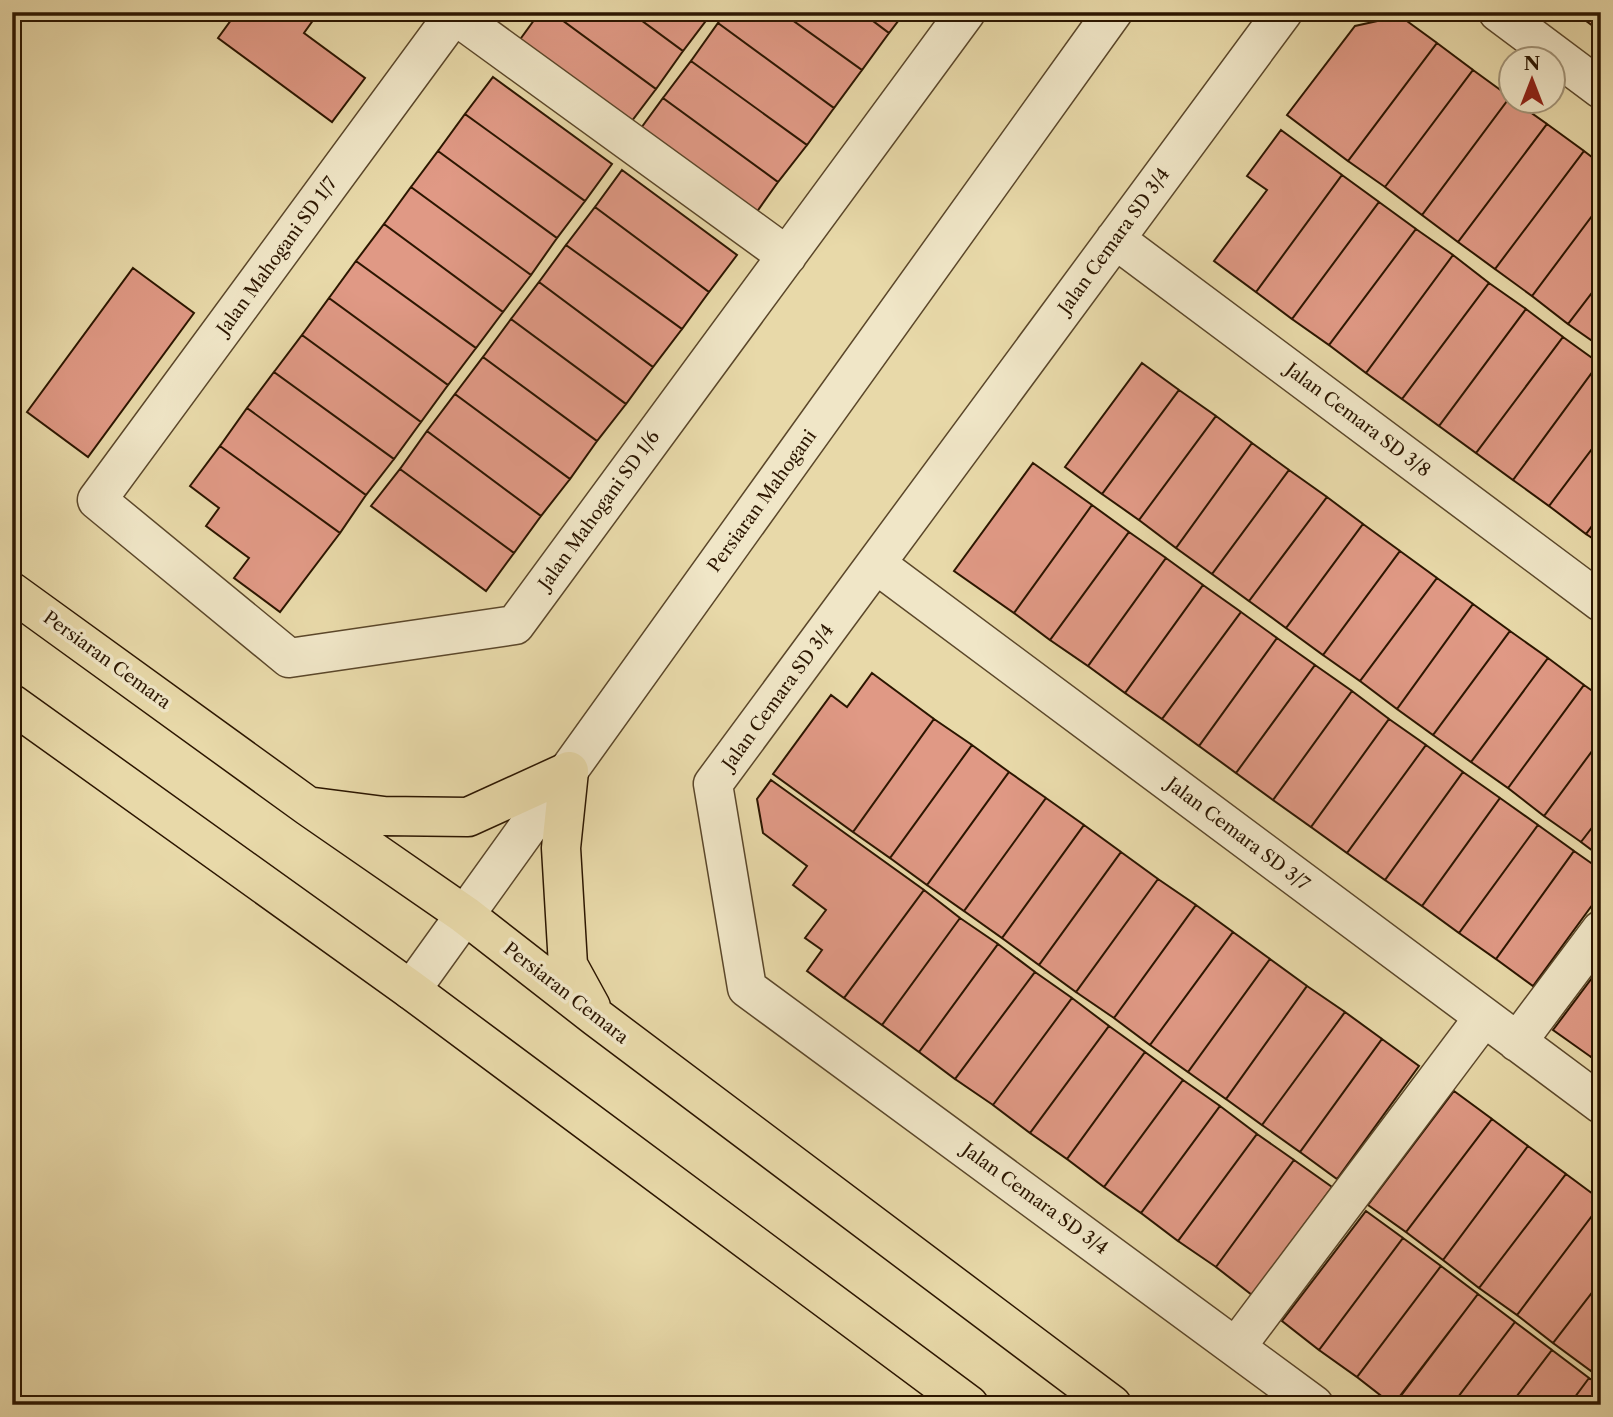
<svg xmlns="http://www.w3.org/2000/svg" width="1613" height="1417" font-family="'Libre Caslon Text',serif">
<style>
.building{fill:#e09985;stroke:#2c1600;stroke-width:2}
.lines{fill:none;stroke-linecap:round;stroke-linejoin:round}
.minor-casing{stroke:#5b472a;stroke-width:41}
.major-casing{stroke:#2c1600;stroke-width:41}
.minor{stroke:#f0e6c7;stroke-width:38}
.major{stroke:#e8d9a9;stroke-width:38}
.labels{text-anchor:middle;stroke-width:7;stroke-linejoin:round;paint-order:stroke}
.street-label{font-size:18px;fill:#2c1600;stroke:#f0e6c7}
</style>
<rect width="100%" height="100%" fill="#e8d9a9"/>
<filter id="stains"><feTurbulence type="fractalNoise" baseFrequency=".00286" numOctaves="4"/><feColorMatrix values="0 0 0 0 .2 0 0 0 0 .09 0 0 0 0 .02 0 0 0 .5 -.17"/></filter>
<radialGradient id="worn" r=".72"><stop offset=".6" stop-color="#630" stop-opacity="0"/><stop offset="1" stop-color="#630" stop-opacity=".3"/></radialGradient>
<path class="building" d="M 237,12 L 319,12 L 304,33 L 365,78 L 332,122 L 218,38 Z
M 540,12 L 551,12 L 656,89 L 628,126 L 516,45 Z
M 551,12 L 630,12 L 683,51 L 656,89 Z
M 630,12 L 709,12 L 711,14 L 683,51 Z
M 726,12 L 781,12 L 862,70 L 834,108 L 718,23 Z
M 781,12 L 861,12 L 889,33 L 862,70 Z
M 861,12 L 905,12 L 889,33 Z
M 1574,12 L 1601,12 L 1601,32 Z
M 1400,16 L 1437,43 L 1348,161 L 1287,115 L 1355,26 Z
M 718,23 L 834,108 L 807,145 L 691,61 Z
M 1437,43 L 1473,70 L 1385,187 L 1348,161 Z
M 691,61 L 807,145 L 778,182 L 663,98 Z
M 1473,70 L 1510,97 L 1422,215 L 1385,187 Z
M 493,77 L 612,164 L 585,201 L 465,114 Z
M 1510,97 L 1512,102 L 1516,102 L 1547,124 L 1458,242 L 1422,215 Z
M 663,98 L 778,182 L 751,220 L 636,135 Z
M 465,114 L 585,201 L 557,238 L 438,151 Z
M 1547,124 L 1584,151 L 1495,269 L 1458,242 Z
M 1281,130 L 1342,175 L 1256,292 L 1214,261 L 1267,190 L 1247,176 Z
M 438,151 L 557,238 L 531,275 L 411,187 Z
M 1584,151 L 1601,164 L 1601,204 L 1532,296 L 1495,269 Z
M 622,170 L 737,255 L 709,292 L 595,207 Z
M 1342,175 L 1379,202 L 1292,319 L 1256,292 Z
M 411,187 L 531,275 L 503,312 L 384,224 Z
M 1379,202 L 1416,229 L 1329,345 L 1292,319 Z
M 1601,204 L 1601,281 L 1568,324 L 1532,296 Z
M 595,207 L 709,292 L 682,329 L 566,245 Z
M 384,224 L 503,312 L 476,348 L 356,261 Z
M 1416,229 L 1453,255 L 1366,373 L 1329,345 Z
M 566,245 L 682,329 L 653,367 L 539,282 Z
M 1453,255 L 1489,283 L 1402,399 L 1366,373 Z
M 356,261 L 476,348 L 448,385 L 329,298 Z
M 133,268 L 194,313 L 88,457 L 27,412 Z
M 1601,281 L 1601,347 L 1568,324 Z
M 539,282 L 653,367 L 626,404 L 511,319 Z
M 1489,283 L 1526,309 L 1439,426 L 1402,399 Z
M 329,298 L 448,385 L 421,422 L 302,335 Z
M 1526,309 L 1563,337 L 1476,453 L 1439,426 Z
M 511,319 L 626,404 L 597,441 L 483,357 Z
M 302,335 L 421,422 L 394,459 L 274,372 Z
M 1563,337 L 1599,363 L 1513,480 L 1476,453 Z
M 483,357 L 597,441 L 570,479 L 455,394 Z
M 1142,363 L 1179,390 L 1102,494 L 1065,467 Z
M 1599,363 L 1601,437 L 1549,506 L 1513,480 Z
M 274,372 L 394,459 L 366,495 L 247,408 Z
M 1179,390 L 1216,416 L 1139,520 L 1102,494 Z
M 455,394 L 570,479 L 541,516 L 427,431 Z
M 247,408 L 366,495 L 340,533 L 220,446 Z
M 1216,416 L 1252,443 L 1176,548 L 1139,520 Z
M 427,431 L 541,516 L 514,553 L 400,469 Z
M 1601,437 L 1601,514 L 1586,534 L 1549,506 Z
M 1252,443 L 1289,470 L 1212,574 L 1176,548 Z
M 220,446 L 340,533 L 280,612 L 234,578 L 249,558 L 206,526 L 219,508 L 190,486 Z
M 1033,463 L 1092,505 L 1014,613 L 954,571 Z
M 400,469 L 514,553 L 486,591 L 371,506 Z
M 1289,470 L 1327,497 L 1249,601 L 1212,574 Z
M 1327,497 L 1363,524 L 1286,628 L 1249,601 Z
M 1092,505 L 1129,532 L 1050,640 L 1014,613 Z
M 1601,514 L 1601,544 L 1586,534 Z
M 1363,524 L 1400,551 L 1323,655 L 1286,628 Z
M 1129,532 L 1166,558 L 1088,666 L 1050,640 Z
M 1400,551 L 1437,578 L 1360,681 L 1323,655 Z
M 1166,558 L 1203,585 L 1125,693 L 1088,666 Z
M 1437,578 L 1473,604 L 1397,709 L 1360,681 Z
M 1203,585 L 1241,612 L 1162,719 L 1125,693 Z
M 1473,604 L 1510,631 L 1433,735 L 1397,709 Z
M 1241,612 L 1277,638 L 1199,746 L 1162,719 Z
M 1510,631 L 1548,658 L 1471,762 L 1433,735 Z
M 1277,638 L 1315,665 L 1236,773 L 1199,746 Z
M 1548,658 L 1584,685 L 1508,788 L 1471,762 Z
M 1315,665 L 1352,691 L 1273,800 L 1236,773 Z
M 872,673 L 934,719 L 853,832 L 773,774 L 831,695 L 847,707 Z
M 1584,685 L 1601,697 L 1601,739 L 1544,816 L 1508,788 Z
M 1352,691 L 1389,719 L 1311,827 L 1273,800 Z
M 934,719 L 972,745 L 890,858 L 853,832 Z
M 1389,719 L 1426,745 L 1347,853 L 1311,827 Z
M 1601,739 L 1601,816 L 1581,842 L 1544,816 Z
M 972,745 L 1009,772 L 927,885 L 890,858 Z
M 1426,745 L 1463,772 L 1385,880 L 1347,853 Z
M 1009,772 L 1046,798 L 964,911 L 927,885 Z
M 1463,772 L 1500,798 L 1422,906 L 1385,880 Z
M 771,780 L 924,890 L 844,998 L 807,971 L 822,950 L 805,938 L 826,910 L 793,885 L 807,866 L 763,833 L 757,799 Z
M 1046,798 L 1084,825 L 1002,938 L 964,911 Z
M 1500,798 L 1538,825 L 1459,933 L 1422,906 Z
M 1601,816 L 1601,857 L 1581,842 Z
M 1084,825 L 1121,852 L 1039,965 L 1002,938 Z
M 1538,825 L 1574,851 L 1496,959 L 1459,933 Z
M 1574,851 L 1601,870 L 1601,893 L 1533,986 L 1496,959 Z
M 1121,852 L 1158,879 L 1076,992 L 1039,965 Z
M 1158,879 L 1196,905 L 1114,1018 L 1076,992 Z
M 924,890 L 960,918 L 882,1025 L 844,998 Z
M 1196,905 L 1233,932 L 1150,1045 L 1114,1018 Z
M 960,918 L 998,944 L 919,1052 L 882,1025 Z
M 1233,932 L 1270,959 L 1188,1072 L 1150,1045 Z
M 998,944 L 1035,972 L 955,1079 L 919,1052 Z
M 1270,959 L 1307,986 L 1226,1099 L 1188,1072 Z
M 1601,966 L 1601,1044 L 1591,1057 L 1553,1030 Z
M 1035,972 L 1072,998 L 993,1105 L 955,1079 Z
M 1307,986 L 1345,1012 L 1262,1125 L 1226,1099 Z
M 1072,998 L 1109,1026 L 1030,1133 L 993,1105 Z
M 1345,1012 L 1382,1039 L 1300,1152 L 1262,1125 Z
M 1109,1026 L 1145,1052 L 1067,1159 L 1030,1133 Z
M 1382,1039 L 1419,1066 L 1337,1179 L 1300,1152 Z
M 1601,1044 L 1601,1064 L 1591,1057 Z
M 1145,1052 L 1183,1080 L 1104,1187 L 1067,1159 Z
M 1183,1080 L 1220,1106 L 1141,1213 L 1104,1187 Z
M 1454,1091 L 1492,1119 L 1406,1232 L 1368,1205 Z
M 1220,1106 L 1257,1134 L 1178,1241 L 1141,1213 Z
M 1492,1119 L 1528,1146 L 1443,1260 L 1406,1232 Z
M 1257,1134 L 1294,1160 L 1216,1267 L 1178,1241 Z
M 1528,1146 L 1566,1174 L 1479,1288 L 1443,1260 Z
M 1294,1160 L 1332,1187 L 1252,1295 L 1216,1267 Z
M 1566,1174 L 1601,1200 L 1601,1204 L 1517,1315 L 1479,1288 Z
M 1601,1204 L 1601,1281 L 1553,1343 L 1517,1315 Z
M 1366,1211 L 1403,1238 L 1319,1350 L 1282,1321 Z
M 1403,1238 L 1441,1266 L 1357,1377 L 1319,1350 Z
M 1441,1266 L 1478,1294 L 1393,1405 L 1357,1377 Z
M 1601,1281 L 1601,1358 L 1591,1371 L 1553,1343 Z
M 1478,1294 L 1515,1322 L 1452,1405 L 1394,1405 Z
M 1515,1322 L 1552,1350 L 1510,1405 L 1452,1405 Z
M 1552,1350 L 1589,1378 L 1569,1405 L 1510,1405 Z
M 1601,1358 L 1601,1378 L 1591,1371 Z
M 1589,1378 L 1601,1386 L 1601,1405 L 1569,1405 Z"/>
<g class="lines">
<defs>
<path id="minor" d="M 456,12 L 97,500 L 289,658 L 515,625 L 966,12
M 1283,12 L 713,784 L 747,988 L 1314,1405
M 1498,12 L 1601,89
M 455,15 L 787,256
M 1115,239 L 1601,602
M 876,564 L 1601,1104
M 411,990 L 1113,12
M 1517,1042 L 1601,930
M 1236,1347 L 1484,1017"/>
<path id="major" d="M 12,592 L 309,807 L 465,915 L 596,1017 L 1112,1405
M 12,704 L 411,990 L 969,1405
M 569,771 L 561,848 L 568,965 L 591,1007
M 314,807 L 384,816 L 468,817 L 569,771"/>
</defs>
<use href="#minor" class="minor-casing"/>
<use href="#major" class="major-casing"/>
<use href="#minor" class="minor"/>
<use href="#major" class="major"/>
</g>
<g class="labels">
<g class="street-label">
<text transform="translate(1114 241) rotate(-54)" y="6">Jalan Cemara SD 3/4</text>
<text transform="translate(277 256) rotate(-54)" y="6">Jalan Mahogani SD 1/7</text>
<text transform="translate(1358 420) rotate(37)" y="6">Jalan Cemara SD 3/8</text>
<text transform="translate(762 501) rotate(-54)" y="6">Persiaran Mahogani</text>
<text transform="translate(599 510) rotate(-54)" y="6">Jalan Mahogani SD 1/6</text>
<text transform="translate(107 660) rotate(36)" y="6">Persiaran Cemara</text>
<text transform="translate(778 697) rotate(-54)" y="6">Jalan Cemara SD 3/4</text>
<text transform="translate(1238 834) rotate(37)" y="6">Jalan Cemara SD 3/7</text>
<text transform="translate(566 993) rotate(38)" y="6">Persiaran Cemara</text>
<text transform="translate(1035 1199) rotate(36)" y="6">Jalan Cemara SD 3/4</text>
</g>
</g>
<rect width="1613" height="1417" fill="none" stroke="#e8d9a9" stroke-width="42"/>
<rect x="14" y="14" width="1585" height="1389" fill="none" stroke="#2c1600" stroke-width="3.5"/>
<rect x="21" y="21" width="1571" height="1375" fill="none" stroke="#2c1600" stroke-width="2"/>
<g transform="translate(1532 80)"><circle r="33" fill="#f0e6c7" stroke="#a29377" stroke-width="2"/>
<path d="M0-5L12 26L0 18L-12 26Z" fill="#8f2418"/>
<text y="-10" font-size="19" font-weight="bold" text-anchor="middle" fill="#2c1600">N</text>
</g>
<rect width="100%" height="100%" filter="url(#stains)"/>
<rect width="100%" height="100%" fill="url(#worn)"/>
</svg>
